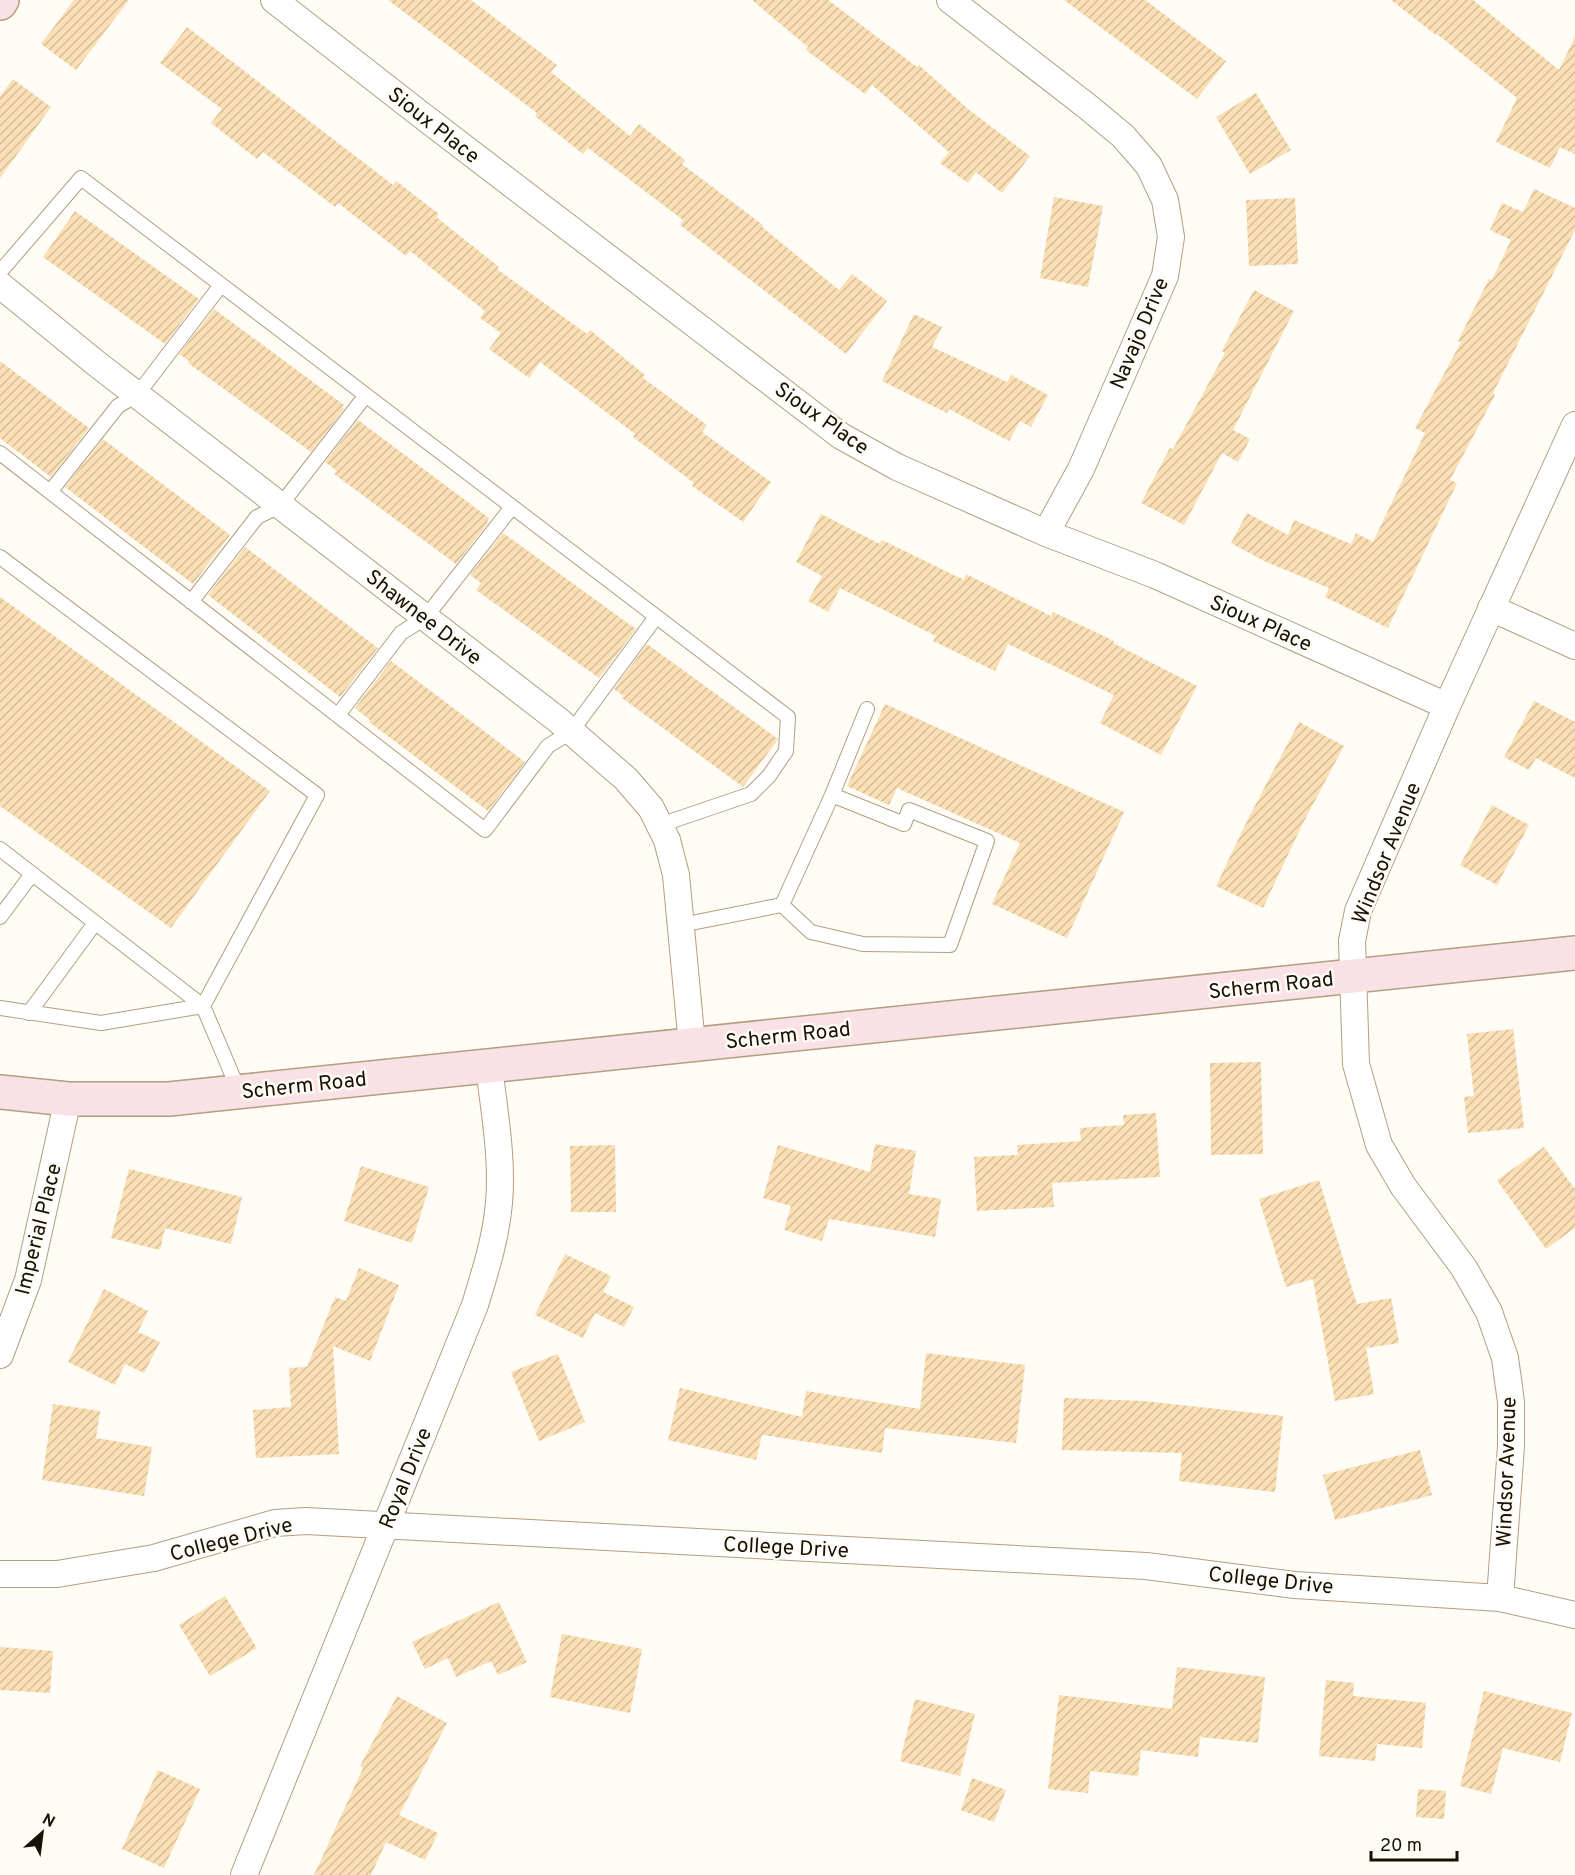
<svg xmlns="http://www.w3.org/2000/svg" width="1575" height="1875" font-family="Overpass,sans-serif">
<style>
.building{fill:url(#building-hatch)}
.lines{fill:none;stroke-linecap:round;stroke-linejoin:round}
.lane-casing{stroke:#b19f82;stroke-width:16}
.street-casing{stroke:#b19f82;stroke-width:28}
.secondary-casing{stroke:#b19f82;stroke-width:36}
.lane{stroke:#fff;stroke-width:14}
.street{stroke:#fff;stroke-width:26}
.secondary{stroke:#fae1e5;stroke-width:33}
.labels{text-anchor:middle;stroke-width:5;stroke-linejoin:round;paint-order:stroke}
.street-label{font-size:21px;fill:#171107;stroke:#fffbf5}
</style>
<defs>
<pattern id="building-hatch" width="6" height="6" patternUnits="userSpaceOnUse" patternTransform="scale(1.5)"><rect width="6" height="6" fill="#fadfb4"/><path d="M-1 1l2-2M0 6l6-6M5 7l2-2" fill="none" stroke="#d6be99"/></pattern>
</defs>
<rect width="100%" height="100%" fill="#fffbf5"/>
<path class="building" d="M 74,0 L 129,0 L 76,70 L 41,44 Z
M 388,0 L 471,0 L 557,65 L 551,72 L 630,136 L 639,124 L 685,160 L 682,164 L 763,225 L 762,227 L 839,290 L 852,274 L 887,301 L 846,354 L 680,225 L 683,220 L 588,148 L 583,154 L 535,116 L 537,113 Z
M 752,0 L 828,0 L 917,67 L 919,65 L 968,109 L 1030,156 L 1002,193 L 976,172 L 968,183 L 940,163 L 949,152 L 872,85 L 865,94 L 806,50 L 808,47 Z
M 1064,0 L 1145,0 L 1226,61 L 1197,99 Z
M 1391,0 L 1473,0 L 1559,70 L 1575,37 L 1575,154 L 1560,147 L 1550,168 L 1496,142 L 1517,98 L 1437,34 L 1436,35 Z
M 187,27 L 393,185 L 396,181 L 439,214 L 436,217 L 499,267 L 497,269 L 587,334 L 590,330 L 645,375 L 643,378 L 707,425 L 702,432 L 771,482 L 743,522 L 692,486 L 694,483 L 633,437 L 635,434 L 540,362 L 529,378 L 489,349 L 501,333 L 480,318 L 485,311 L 410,251 L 406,256 L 338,203 L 335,207 L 263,152 L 257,159 L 211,123 L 222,109 L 160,63 Z
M 13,79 L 51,107 L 0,178 L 0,96 Z
M 1256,93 L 1291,150 L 1250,174 L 1216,117 Z
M 1534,189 L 1575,208 L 1575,230 L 1493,393 L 1495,395 L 1450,480 L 1457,483 L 1388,628 L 1325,597 L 1329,588 L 1264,561 L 1231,543 L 1247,513 L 1288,535 L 1294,520 L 1351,544 L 1356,533 L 1373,542 L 1425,433 L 1415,428 L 1461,342 L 1458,341 L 1489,279 L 1492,280 L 1511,240 L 1490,230 L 1502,203 L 1523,212 Z
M 1054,197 L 1103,206 L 1088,287 L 1040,278 Z
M 1295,198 L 1298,264 L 1249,266 L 1246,200 Z
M 75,211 L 199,299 L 165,344 L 43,257 Z
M 1254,290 L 1294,311 L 1233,430 L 1250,439 L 1238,462 L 1222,453 L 1184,525 L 1141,503 L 1170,448 L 1173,449 L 1225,353 L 1222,351 Z
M 214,309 L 344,405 L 342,408 L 344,409 L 311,452 L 188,363 L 189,361 L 179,354 Z
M 914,314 L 942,327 L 932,347 L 1007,382 L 1011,375 L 1048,395 L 1031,427 L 1020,421 L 1009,441 L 949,409 L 947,413 L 882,381 Z
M 0,361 L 89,428 L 51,477 L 0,438 Z
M 358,420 L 489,518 L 487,522 L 488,523 L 456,564 L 334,474 L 337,471 L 325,462 Z
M 103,439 L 230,535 L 193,584 L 65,487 Z
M 821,514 L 880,544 L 882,540 L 964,580 L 966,574 L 1051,616 L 1053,612 L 1114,641 L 1113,643 L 1197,686 L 1161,755 L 1100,723 L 1114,695 L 1008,644 L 995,671 L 933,641 L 936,636 L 840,588 L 828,612 L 808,601 L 822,576 L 796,562 Z
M 503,533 L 636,629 L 599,678 L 476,590 L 481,583 L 470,575 Z
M 245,547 L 378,648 L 340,697 L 208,595 Z
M 0,597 L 270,791 L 171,928 L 0,806 Z
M 647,644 L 778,739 L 743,787 L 622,698 L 624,696 L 614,689 Z
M 391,661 L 525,762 L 488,811 L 369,722 L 370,720 L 355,708 Z
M 1534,701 L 1575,722 L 1575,778 L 1536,758 L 1529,770 L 1504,757 Z
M 885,704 L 1124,812 L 1067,938 L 992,904 L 1020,843 L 897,788 L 889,805 L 847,786 Z
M 1299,722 L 1344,746 L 1302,825 L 1263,908 L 1216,886 L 1249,817 Z
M 1492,805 L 1529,825 L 1497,885 L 1460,865 Z
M 1513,1029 L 1524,1128 L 1468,1133 L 1464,1097 L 1474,1096 L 1467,1034 Z
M 1261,1062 L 1263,1154 L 1211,1155 L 1210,1063 Z
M 1156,1113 L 1160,1177 L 1052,1183 L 1054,1207 L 977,1211 L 974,1157 L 1018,1155 L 1017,1145 L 1081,1141 L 1080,1128 L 1124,1125 L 1123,1115 Z
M 875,1144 L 916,1151 L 909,1194 L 941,1199 L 935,1237 L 829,1219 L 822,1241 L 784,1230 L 791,1206 L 763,1198 L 778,1145 L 870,1172 Z
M 615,1145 L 616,1212 L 571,1212 L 570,1146 Z
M 1544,1147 L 1575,1189 L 1575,1228 L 1546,1249 L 1497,1180 Z
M 361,1166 L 429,1187 L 412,1243 L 344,1221 Z
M 129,1169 L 242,1197 L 231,1244 L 165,1228 L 160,1250 L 111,1238 Z
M 1319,1180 L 1357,1304 L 1391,1298 L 1399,1343 L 1366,1348 L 1374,1394 L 1335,1401 L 1313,1279 L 1286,1287 L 1259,1199 Z
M 565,1254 L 611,1276 L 603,1292 L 634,1307 L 624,1327 L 595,1313 L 583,1338 L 535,1315 Z
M 359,1268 L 399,1285 L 370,1361 L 333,1346 L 339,1454 L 256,1458 L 253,1410 L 291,1407 L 289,1368 L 307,1367 L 335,1297 L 346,1301 Z
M 104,1289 L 148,1311 L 138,1332 L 160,1342 L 144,1373 L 125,1364 L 115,1385 L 68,1362 Z
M 926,1353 L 1025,1365 L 1016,1443 L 885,1428 L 882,1453 L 762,1435 L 756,1460 L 668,1440 L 680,1388 L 802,1417 L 806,1391 L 920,1409 Z
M 558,1354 L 585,1422 L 539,1441 L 511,1372 Z
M 1064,1398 L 1143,1401 L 1283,1416 L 1275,1492 L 1179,1481 L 1182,1453 L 1062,1450 Z
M 53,1404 L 100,1411 L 96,1438 L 152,1447 L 144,1496 L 42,1480 Z
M 1420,1450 L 1432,1495 L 1335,1520 L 1323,1475 Z
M 225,1596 L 257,1648 L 210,1676 L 179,1625 Z
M 499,1602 L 527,1662 L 498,1675 L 491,1661 L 456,1677 L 448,1658 L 425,1669 L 412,1642 Z
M 562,1634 L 642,1649 L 630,1713 L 550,1697 Z
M 0,1647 L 53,1651 L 50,1693 L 0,1690 Z
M 1177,1667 L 1265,1677 L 1258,1743 L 1200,1737 L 1198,1757 L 1141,1750 L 1138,1776 L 1090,1771 L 1088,1793 L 1048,1789 L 1059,1695 L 1172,1709 Z
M 1326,1680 L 1354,1683 L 1353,1696 L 1426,1703 L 1422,1748 L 1377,1744 L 1375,1761 L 1319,1756 Z
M 1484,1691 L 1572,1713 L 1560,1762 L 1503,1748 L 1491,1794 L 1460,1786 Z
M 397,1696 L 447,1723 L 399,1815 L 438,1833 L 425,1860 L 386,1842 L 371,1875 L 314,1875 L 363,1768 L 360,1766 Z
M 915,1699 L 975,1714 L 960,1776 L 900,1761 Z
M 158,1770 L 200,1789 L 164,1868 L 122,1849 Z
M 972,1778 L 1006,1790 L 994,1822 L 961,1810 Z
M 1418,1789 L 1446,1791 L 1444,1819 L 1416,1817 Z"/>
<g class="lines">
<defs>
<path id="lane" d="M 0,272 L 81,178 L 788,717 L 786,751 L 769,776 L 751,794 L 660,825
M 0,453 L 485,830 L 548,746 L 571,732 L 656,617
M 50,492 L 118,406 L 137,395 L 221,285
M 0,557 L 317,795 L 203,1006 L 101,1023 L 0,1008
M 191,602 L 257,517 L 280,506 L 366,395
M 338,715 L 401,633 L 425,618 L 512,507
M 832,795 L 867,709
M 0,849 L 203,1006 L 239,1091
M 0,917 L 32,874
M 681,925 L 782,905 L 832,795 L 904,824 L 909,810 L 987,841 L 950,945 L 863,944 L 811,932 L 782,905
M 29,1013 L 95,923"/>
<path id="street" d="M 274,0 L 420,114 L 841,436 L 897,467 L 1046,533 L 1155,575 L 1447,706
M 950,0 L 1088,107 L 1123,136 L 1149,166 L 1165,200 L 1171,237 L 1165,276 L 1081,469 L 1046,533
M 0,285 L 97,364 L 558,720 L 626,779 L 651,808 L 667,840 L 676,875 L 692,1045
M 1491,608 L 1575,646
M 0,1355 L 28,1280 L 68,1099
M 0,1574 L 57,1574 L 154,1558 L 275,1523 L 306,1521 L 1146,1566 L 1295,1585 L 1500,1598 L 1575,1615
M 1500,1598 L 1511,1446 L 1511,1402 L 1505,1358 L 1489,1312 L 1464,1268 L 1403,1186 L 1379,1145 L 1356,1064 L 1352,941 L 1358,911 L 1447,706 L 1575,425
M 244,1875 L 475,1305 C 485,1272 496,1238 499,1203 C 503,1157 494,1111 489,1066"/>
<path id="secondary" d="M 0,3 L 2,0
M 0,1092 L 68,1099 L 169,1099 L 1575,953"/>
</defs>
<use href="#lane" class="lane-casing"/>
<use href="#street" class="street-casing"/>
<use href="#secondary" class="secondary-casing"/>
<use href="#lane" class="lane"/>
<use href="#street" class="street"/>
<use href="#secondary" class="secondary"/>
</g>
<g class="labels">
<g class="street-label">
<text transform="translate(434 125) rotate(38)" y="7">Sioux Place</text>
<text transform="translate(1139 333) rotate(-67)" y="7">Navajo Drive</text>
<text transform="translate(822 418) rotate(35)" y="7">Sioux Place</text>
<text transform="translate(424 617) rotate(38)" y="7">Shawnee Drive</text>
<text transform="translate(1261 623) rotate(24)" y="7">Sioux Place</text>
<text transform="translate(1386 853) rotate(-68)" y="7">Windsor Avenue</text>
<text transform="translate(1271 985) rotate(-6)" y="7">Scherm Road</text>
<text transform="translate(788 1035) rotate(-6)" y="7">Scherm Road</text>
<text transform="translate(304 1085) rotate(-6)" y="7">Scherm Road</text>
<text transform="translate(38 1229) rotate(-76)" y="7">Imperial Place</text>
<text transform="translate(1506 1472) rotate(-88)" y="7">Windsor Avenue</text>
<text transform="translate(405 1478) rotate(-68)" y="7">Royal Drive</text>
<text transform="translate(231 1539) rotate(-14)" y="7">College Drive</text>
<text transform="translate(786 1547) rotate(3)" y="7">College Drive</text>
<text transform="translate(1271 1580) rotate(6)" y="7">College Drive</text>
</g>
</g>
<g transform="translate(42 1833) rotate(28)" stroke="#fffbf5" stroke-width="4.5" paint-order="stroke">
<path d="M0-4.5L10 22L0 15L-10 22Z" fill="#171107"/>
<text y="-9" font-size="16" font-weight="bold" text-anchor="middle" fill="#171107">N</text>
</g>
<path d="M1371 1851v9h86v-9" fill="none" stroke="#171107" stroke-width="3"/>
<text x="1380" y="1851" font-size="18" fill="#171107" stroke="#fffbf5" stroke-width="4.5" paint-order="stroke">20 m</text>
</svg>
